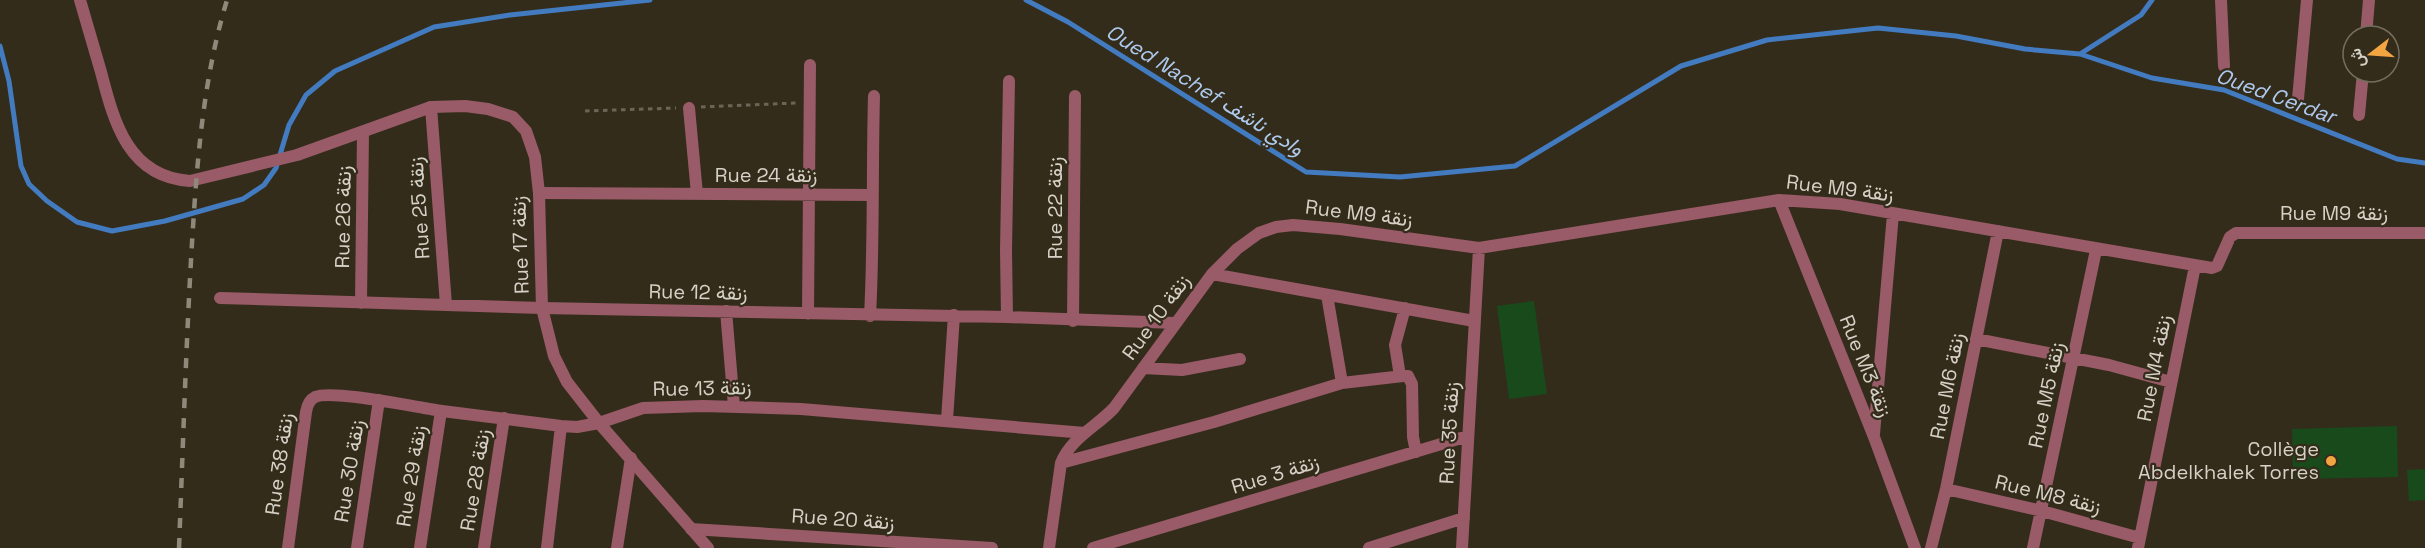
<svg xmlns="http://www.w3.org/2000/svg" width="2425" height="548" font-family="'Space Grotesk',Vazirmatn,sans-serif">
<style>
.green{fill:#194a1b}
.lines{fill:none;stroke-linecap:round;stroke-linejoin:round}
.stream{stroke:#437bc0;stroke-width:5}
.path{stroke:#6c6557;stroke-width:3;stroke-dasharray:4.5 4.5;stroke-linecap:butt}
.minor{stroke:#985b67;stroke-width:12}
.tertiary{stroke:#985b67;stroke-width:12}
.rail{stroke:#8f897b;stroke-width:4.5;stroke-dasharray:10 10;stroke-linecap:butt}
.poi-dot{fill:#f2a541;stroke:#342c1b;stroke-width:2}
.labels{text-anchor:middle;stroke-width:4.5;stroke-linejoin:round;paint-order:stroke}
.street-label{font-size:20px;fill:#d6d1c6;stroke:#342c1b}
.poi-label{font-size:20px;fill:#d6d1c6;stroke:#342c1b;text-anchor:end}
.water-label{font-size:21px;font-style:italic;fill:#adcaee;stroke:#342c1b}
</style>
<rect width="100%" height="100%" fill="#342c1b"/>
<path class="green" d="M 1534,301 L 1547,394 L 1509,399 L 1497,306 Z
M 2397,426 L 2398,477 L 2293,479 L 2292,429 Z
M 2425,469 L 2425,500 L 2409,501 L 2407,470 Z"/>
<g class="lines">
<path class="stream" d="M 1026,0 L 1068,22 L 1306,172 L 1400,177 L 1515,166 L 1681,66 L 1767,40 L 1878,28 L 1956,36 L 2025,49 L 2080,54 L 2141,15 L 2152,0
M 0,46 L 9,81 L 21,166 L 29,184 L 47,201 L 77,222 L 112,231 L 165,221 L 243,199 L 264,185 L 276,168 L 289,125 L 306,95 L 335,71 L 434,27 L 510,15 L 650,0
M 2080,54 L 2152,78 L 2224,90 L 2397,159 L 2425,163"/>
<path class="path" d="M 701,107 L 796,103
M 585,111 L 676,108"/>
<path class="minor" d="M 2221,0 L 2224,66
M 2366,36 L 2369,0
M 2298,99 L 2307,0
M 431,107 L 446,305
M 689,108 L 697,194
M 2359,115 L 2363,72
M 539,193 L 871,195
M 1779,200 L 1874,437 L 1915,548
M 1212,274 L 1237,249 L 1259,233 L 1276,227 L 1293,225 L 1340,229 L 1479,248 L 1779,200 L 1840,204 L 2212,268 L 2217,266 L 2230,237 L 2236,233 L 2425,233
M 1327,295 L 1342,383
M 220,298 L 542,308 L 1007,317 L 1175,323
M 361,303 L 363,132
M 726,311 L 734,406
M 808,314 L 810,65
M 870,316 C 874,242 872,169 874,96
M 1007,317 L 1006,250 L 1009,81
M 1073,321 L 1075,96
M 1976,339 L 2109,365 L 2171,382
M 1143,368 L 1182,370 L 1240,359
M 1400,376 L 1395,345 L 1405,308
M 947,420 L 954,315
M 1874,434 L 1893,214
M 1061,463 L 1214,422 L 1342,383 L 1403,376 L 1408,376 L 1412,384 L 1413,437 L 1416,452
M 1946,489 L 2042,511 L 2140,538
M 691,529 L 992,548
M 288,548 L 306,412 C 307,406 309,400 315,397 C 332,389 419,408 442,411 C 482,416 522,421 561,426 L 577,427 L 599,423 L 643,408 L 703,406 L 801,409 L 1085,433
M 357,548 L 379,400
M 420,548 L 441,411
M 484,548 L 504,418
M 547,548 L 561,426
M 617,548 L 631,458
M 1049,548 L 1061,463 C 1071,438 1096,427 1114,408 L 1212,274 L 1474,321
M 1093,548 L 1468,436
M 1369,548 L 1464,518
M 1462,548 L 1479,248
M 1931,548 L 1946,489 L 1998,231
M 2033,548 L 2096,250
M 2138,548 L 2195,266"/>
<path class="tertiary" d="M 80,0 C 87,24 94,48 101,72 C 114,122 128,177 190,181 L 297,155 L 431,107 L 465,106 L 488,109 L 513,117 L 526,131 L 535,157 L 539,193 L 542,308 L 554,356 L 567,382 L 599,423 L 708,548"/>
<path class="rail" d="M 179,548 C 183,446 186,344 192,243 C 197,161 203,79 227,0"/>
</g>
<circle class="poi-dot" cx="2331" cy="461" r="6"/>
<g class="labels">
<g class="street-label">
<text x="766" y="182">Rue 24 زنقة</text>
<text transform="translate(1840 188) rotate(7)" y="7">Rue M9 زنقة</text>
<text transform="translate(419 208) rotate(-94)" y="7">Rue 25 زنقة</text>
<text transform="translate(1055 208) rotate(-90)" y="7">Rue 22 زنقة</text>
<text transform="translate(1359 213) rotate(7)" y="7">Rue M9 زنقة</text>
<text x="2334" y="220">Rue M9 زنقة</text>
<text transform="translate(343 217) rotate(-89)" y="7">Rue 26 زنقة</text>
<text transform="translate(520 245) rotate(-92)" y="7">Rue 17 زنقة</text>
<text transform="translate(698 292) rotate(1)" y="7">Rue 12 زنقة</text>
<text transform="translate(1156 317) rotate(-54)" y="7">Rue 10 زنقة</text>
<text transform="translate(1866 366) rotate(68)" y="7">Rue M3 زنقة</text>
<text transform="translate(2154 368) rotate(-79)" y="7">Rue M4 زنقة</text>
<text transform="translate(1947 386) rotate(-79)" y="7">Rue M6 زنقة</text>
<text transform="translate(702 388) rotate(-1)" y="7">Rue 13 زنقة</text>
<text transform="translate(2046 395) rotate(-78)" y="7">Rue M5 زنقة</text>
<text transform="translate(1449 433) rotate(-87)" y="7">Rue 35 زنقة</text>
<text transform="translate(279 464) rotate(-82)" y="7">Rue 38 زنقة</text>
<text transform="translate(349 471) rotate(-81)" y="7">Rue 30 زنقة</text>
<text transform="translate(1275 474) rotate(-17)" y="7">Rue 3 زنقة</text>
<text transform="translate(411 476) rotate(-81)" y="7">Rue 29 زنقة</text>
<text transform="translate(475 480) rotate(-81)" y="7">Rue 28 زنقة</text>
<text transform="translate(2048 494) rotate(14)" y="7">Rue M8 زنقة</text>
<text transform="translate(843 519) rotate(4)" y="7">Rue 20 زنقة</text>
</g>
<g class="poi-label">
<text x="2319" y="456">Collège<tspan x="2319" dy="23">Abdelkhalek Torres</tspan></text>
</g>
<g class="water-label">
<text transform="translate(1205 90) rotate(32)" y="7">Oued Nachef وادي ناشف</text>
<text transform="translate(2276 96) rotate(20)" y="7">Oued Cerdar</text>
</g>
</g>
<g transform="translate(2371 54) rotate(253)"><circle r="28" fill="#342c1b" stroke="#756e5f" stroke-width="1.5"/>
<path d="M0-4.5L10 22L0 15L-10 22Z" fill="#f2a541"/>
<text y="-9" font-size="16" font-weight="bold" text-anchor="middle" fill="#d6d1c6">ش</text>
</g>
</svg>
